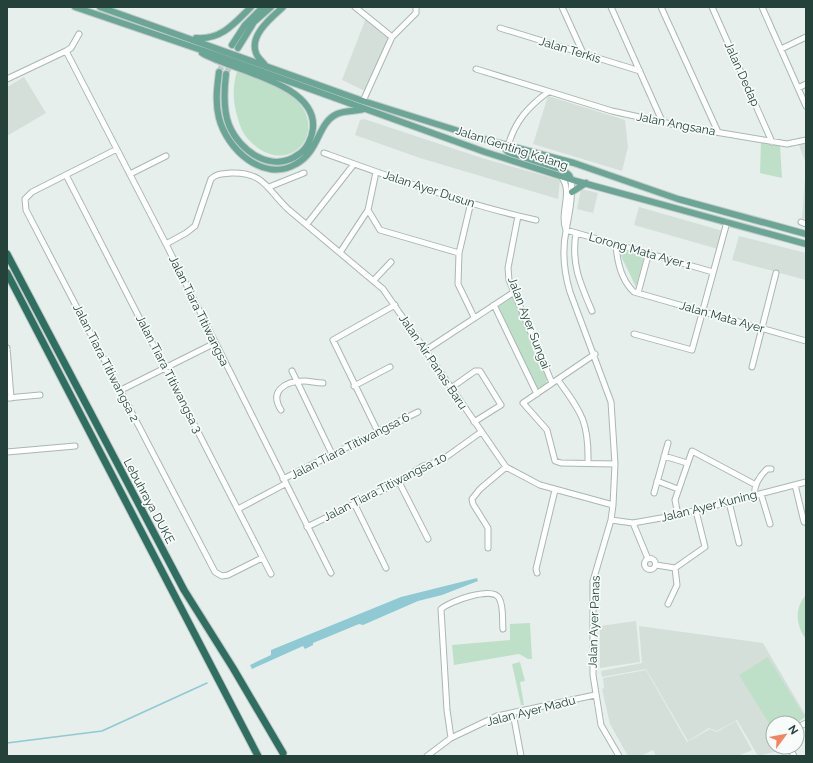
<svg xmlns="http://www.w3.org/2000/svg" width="813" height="763" font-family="Raleway,sans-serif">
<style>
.built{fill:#d4dfda}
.green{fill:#bfe0c8}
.water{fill:#8ec9d4}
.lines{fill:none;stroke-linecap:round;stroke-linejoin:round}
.stream{stroke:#8ec9d4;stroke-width:1.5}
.major-tunnel{stroke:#bfccc8;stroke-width:6;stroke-dasharray:6 3;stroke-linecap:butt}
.minor-casing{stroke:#a8b8b2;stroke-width:7}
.major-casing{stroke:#c2cac8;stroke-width:8}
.highway-casing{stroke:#c2cac8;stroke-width:9}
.minor{stroke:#fff;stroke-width:5}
.major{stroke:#6aa596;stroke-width:6}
.highway{stroke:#2f6f62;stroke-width:7}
.labels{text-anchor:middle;stroke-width:3.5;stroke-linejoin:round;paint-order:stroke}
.street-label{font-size:12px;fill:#24423a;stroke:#f7fbf9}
</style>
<rect width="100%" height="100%" fill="#e6efeb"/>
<path class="built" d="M 366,18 L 389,37 L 365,91 L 342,80 Z
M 24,77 L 46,113 L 7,136 L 7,87 Z
M 548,96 L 625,120 L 628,147 L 622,171 L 533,144 Z
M 364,119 L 485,159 L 560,180 L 558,199 L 420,158 L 355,135 L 360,120 Z
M 806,142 L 806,219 L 802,218 L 806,164 L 799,145 Z
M 581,189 L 598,193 L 593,213 L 577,209 Z
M 639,207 L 723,231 L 718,249 L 634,225 Z
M 739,236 L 806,253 L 806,280 L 732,260 Z
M 636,621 L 640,662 L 600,668 L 600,626 Z
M 639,626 L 763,643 L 806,716 L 797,724 L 773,723 L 773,747 L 786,747 L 787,749 L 758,756 L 737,720 L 717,731 L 709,728 L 688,741 L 646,669 L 602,677 L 601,671 L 642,663 Z
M 646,670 L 687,742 L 710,729 L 717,732 L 736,721 L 752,750 L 738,756 L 656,756 L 653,750 L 641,756 L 628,756 L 610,724 L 602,689 L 604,688 L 603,678 Z"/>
<path class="green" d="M 237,71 C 255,78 277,84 292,96 C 332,129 291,178 253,144 C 245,137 241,130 238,119 C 233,103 232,88 237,71 Z
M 761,141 L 780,145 L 782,178 L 760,173 Z
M 626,251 L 644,257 L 636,287 L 621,256 L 622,252 Z
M 513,296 L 547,379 L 546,384 L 540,389 L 537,388 L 497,305 Z
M 806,595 L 806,639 C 796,626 794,608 806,595 Z
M 530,623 L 532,659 L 528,659 L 519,654 L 454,665 L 452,645 L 510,640 L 510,624 Z
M 768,657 L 805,717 L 796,723 L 773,723 L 773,730 L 739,675 Z
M 520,662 L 525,681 L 520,682 L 524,705 L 521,705 L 512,664 Z"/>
<path class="water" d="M 477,578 L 478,581 L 442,595 L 418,601 L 363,625 L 359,624 L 313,643 L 313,645 L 305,649 L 303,646 L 252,669 L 250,665 L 271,655 L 271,650 L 401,597 Z"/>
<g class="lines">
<path class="stream" d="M 7,743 L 102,731 L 207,683"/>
<path class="major-tunnel" d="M 219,72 L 232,45
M 226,74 L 238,48"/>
<defs>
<path id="minor" d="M 355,7 L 392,37
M 562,7 L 583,53
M 611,7 L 662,121
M 661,7 L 718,132
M 712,7 L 772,142
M 762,7 L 806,106
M 500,28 L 640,71
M 781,49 L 806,37
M 66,51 L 166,244 L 331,573
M 476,69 L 612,111 L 680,126 L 787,144 L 806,140
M 7,79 L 66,51 L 71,48 L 79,34
M 798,88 L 806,84
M 363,101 L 392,37 L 416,13 L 416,7
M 508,146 C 515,121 528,107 548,92
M 117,149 L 32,192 L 25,199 L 26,210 L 215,572 L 222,576 L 228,575 L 262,558
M 324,153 C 393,178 464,204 536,220
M 376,172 L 368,210 L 380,230 L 459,253
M 130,174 L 166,156
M 66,175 L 271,574
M 561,176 C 574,193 559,212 566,230
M 571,179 C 573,197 569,214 566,231 C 562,251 564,272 570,292 L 611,402 L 615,464 L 613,505 L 611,520 L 593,581 L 593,675 L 601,725 L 619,756
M 269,187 L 304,173
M 471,202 L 459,253 L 458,284 L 474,317
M 518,216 L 508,268 L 509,280 L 552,383
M 801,222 L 806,224
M 307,224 L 354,164
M 566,230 L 713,272
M 576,233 C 571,264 580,283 592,311
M 166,244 L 186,233 L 195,226 L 211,179 C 217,173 223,174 231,173 C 265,172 267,190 289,210 L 383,289 L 506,467 L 540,485 L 613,505
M 616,244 C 617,261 621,280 634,292 L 806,341
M 341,251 L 368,210
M 374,280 L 391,262
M 638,293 L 649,252
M 494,305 L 537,394
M 634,334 L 692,350 L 727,222
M 7,348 L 11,398
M 426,350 L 514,292
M 595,354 L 523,403 L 547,430 L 555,461 L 561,463 L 615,464
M 752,367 L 776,273
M 292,371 L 332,454
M 558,380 C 581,412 589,421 588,463
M 354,386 L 390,367
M 451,388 L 475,371 L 480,371 L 501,405 L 474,422
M 121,390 L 215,343
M 7,398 L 40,395
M 281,410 C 269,391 285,381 304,381 C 310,381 316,383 323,383
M 378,432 L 333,340 L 395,305
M 7,452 L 75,446
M 664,456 L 687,463
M 283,479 L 418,412
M 657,481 L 678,489
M 399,482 L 428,539
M 795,485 L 804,522 L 806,521
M 654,493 L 668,443
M 761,494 L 770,524
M 755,496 C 753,486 760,476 767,469 L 771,469
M 729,502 L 739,543
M 354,503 L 386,568
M 238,509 L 285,484
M 678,515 L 675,500 L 692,451 L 756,485
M 611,520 L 633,523 L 678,515 L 806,482
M 633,523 L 648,559
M 307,527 L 399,482 L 423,466 L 442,460 L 481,432
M 488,548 L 488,528 L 473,504 L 472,499 L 480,489 L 506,467
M644.5 564a5.5 5.5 0 1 1 11 0a5.5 5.5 0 1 1-11 0Z
M 656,565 L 675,568 L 677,585 L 668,604
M 675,568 L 705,547 L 696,511
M 537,573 L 536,569 L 555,490
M 513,713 L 521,756
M 797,728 L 806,723
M 451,738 L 447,710 L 441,609 C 450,601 492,586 499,598 C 504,606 502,620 503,629
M 789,747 L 794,756
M 427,756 L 451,738 L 497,716 L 595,695"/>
<path id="major" d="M 75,7 L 216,55 L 485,152 L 576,181 L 806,244
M 100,7 L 363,101 L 484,139 L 574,163 L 678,199 L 806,234
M 196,38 C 221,40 234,24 251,7
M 232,45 L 245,25 L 263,7
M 238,48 L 254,22 L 271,7
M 202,53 C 232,71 317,83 313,128 C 312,138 307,149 299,154 C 273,174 240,152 229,125 C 223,110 224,91 226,74
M 265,65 C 262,61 257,57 256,53 C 249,35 272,17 283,7
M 219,72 C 217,88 215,102 219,118 C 227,149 263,183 296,164 C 320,151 317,123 337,114 C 346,110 355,112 364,109
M 501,144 L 508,152 L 563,170 L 569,175 L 571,179
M 572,192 L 586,183"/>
<path id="highway" d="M 7,254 L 184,590 L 233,668 L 283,753
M 7,273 L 258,756"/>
</defs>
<use href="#minor" class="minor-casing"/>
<use href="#major" class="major-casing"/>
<use href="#highway" class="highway-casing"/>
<use href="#minor" class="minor"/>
<use href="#major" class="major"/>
<use href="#highway" class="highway"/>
</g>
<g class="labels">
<g class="street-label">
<text transform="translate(570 50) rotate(17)" y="4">Jalan Terkis</text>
<text transform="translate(742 74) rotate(66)" y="4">Jalan Dedap</text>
<text transform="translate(676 124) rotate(11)" y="4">Jalan Angsana</text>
<text transform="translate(512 148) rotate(18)" y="4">Jalan Genting Kelang</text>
<text transform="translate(429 189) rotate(18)" y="4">Jalan Ayer Dusun</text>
<text transform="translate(640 251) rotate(16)" y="4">Lorong Mata Ayer 1</text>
<text transform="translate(199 311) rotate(64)" y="4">Jalan Tiara Titiwangsa</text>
<text transform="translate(722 317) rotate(16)" y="4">Jalan Mata Ayer</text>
<text transform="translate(529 323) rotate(69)" y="4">Jalan Ayer Sungai</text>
<text transform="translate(433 362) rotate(56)" y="4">Jalan Air Panas Baru</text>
<text transform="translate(106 363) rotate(63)" y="4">Jalan Tiara Titiwangsa 2</text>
<text transform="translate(169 374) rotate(63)" y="4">Jalan Tiara Titiwangsa 3</text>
<text transform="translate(350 446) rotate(-27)" y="4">Jalan Tiara Titiwangsa 6</text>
<text transform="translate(385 487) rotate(-27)" y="4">Jalan Tiara Titiwangsa 10</text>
<text transform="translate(149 501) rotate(62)" y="4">Lebuhraya DUKE</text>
<text transform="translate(709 506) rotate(-14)" y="4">Jalan Ayer Kuning</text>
<text transform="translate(594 622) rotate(-88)" y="4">Jalan Ayer Panas</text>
<text transform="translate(531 711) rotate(-14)" y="4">Jalan Ayer Madu</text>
</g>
</g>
<rect width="813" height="763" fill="none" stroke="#24423a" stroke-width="16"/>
<g transform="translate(785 735) rotate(58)"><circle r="19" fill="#f7fbf9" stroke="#a3b1ad"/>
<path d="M0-3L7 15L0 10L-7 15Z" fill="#f4845f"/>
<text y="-6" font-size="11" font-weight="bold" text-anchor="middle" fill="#24423a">N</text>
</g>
</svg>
